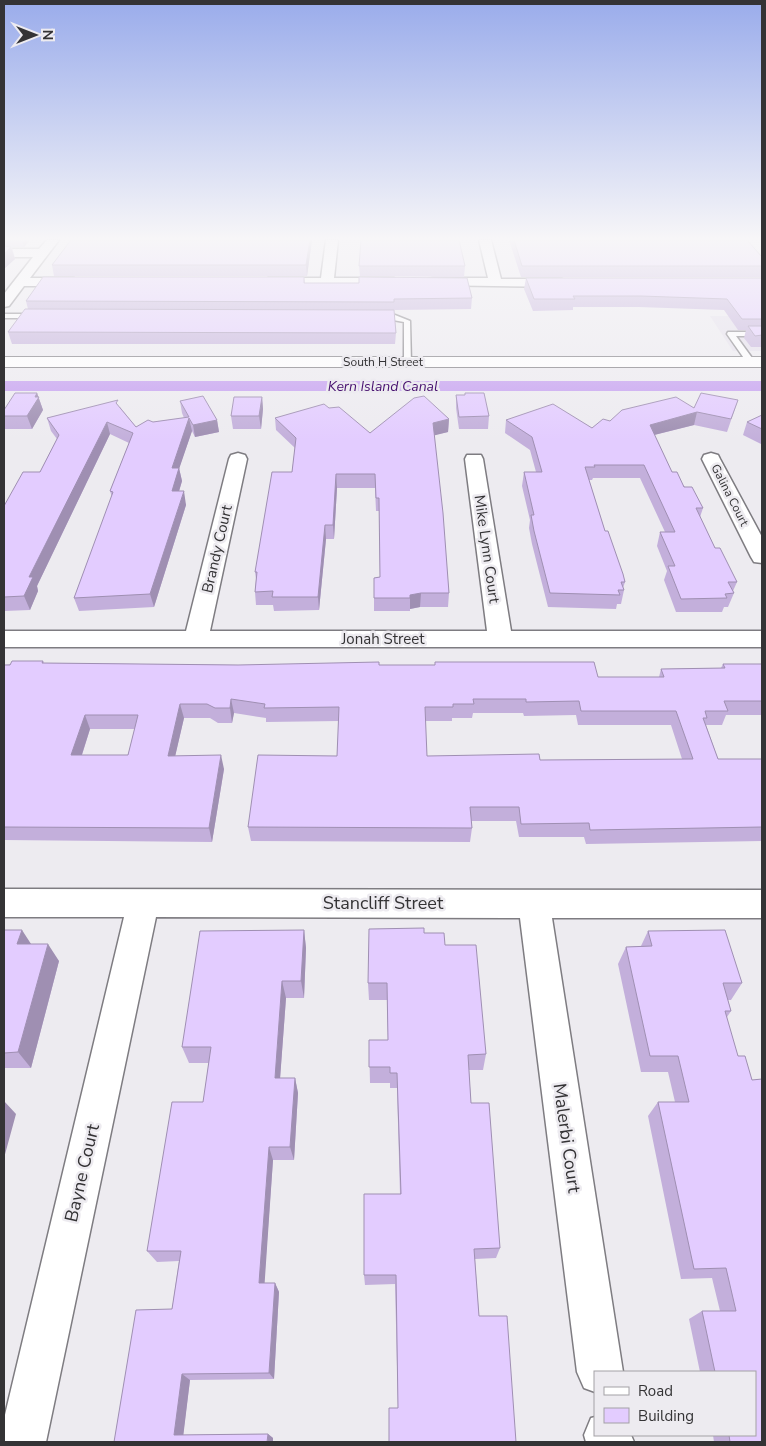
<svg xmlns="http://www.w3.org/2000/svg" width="766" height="1446" font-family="'Nunito Sans',sans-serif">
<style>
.built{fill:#e4dfeb}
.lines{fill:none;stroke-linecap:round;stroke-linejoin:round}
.canal{fill:#c59ff0;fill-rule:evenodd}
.lane-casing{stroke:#7e7c81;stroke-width:3}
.street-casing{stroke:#7e7c81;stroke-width:3}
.secondary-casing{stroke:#7e7c81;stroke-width:2}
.lane{fill:#fff;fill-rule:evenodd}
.street{fill:#fff;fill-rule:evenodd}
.secondary{fill:#fff;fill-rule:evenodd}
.wall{fill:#c3afdb;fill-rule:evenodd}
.shaded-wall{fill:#9f8fb2}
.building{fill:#e3ccff;stroke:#9f8fb2;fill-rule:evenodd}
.labels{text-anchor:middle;stroke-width:5;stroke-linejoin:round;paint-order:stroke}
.far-street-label{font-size:12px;fill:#343335;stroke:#edebf0}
.far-water-label{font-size:14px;font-style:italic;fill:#47106f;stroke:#edebf0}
.street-label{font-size:15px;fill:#343335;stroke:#edebf0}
.near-street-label{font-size:18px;fill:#343335;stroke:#edebf0}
</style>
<rect width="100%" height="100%" fill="#edebf0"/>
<path class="built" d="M 710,316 L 762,316 L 762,351 L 733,351 Z"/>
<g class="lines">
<path class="canal" d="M 4,381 L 762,381 L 762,391 L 4,391 Z"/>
<defs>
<path id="lane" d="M 4,314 L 36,314 L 39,316 L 36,318 L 4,318 Z
M 395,315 L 410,321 L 411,364 L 404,362 L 404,322 L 376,317 L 379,315 Z
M 728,332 L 762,332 L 762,336 L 736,336 L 755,362 L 754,364 L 748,364 L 727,334 Z"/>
<path id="street" d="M 47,240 L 59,240 L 30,278 L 74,278 L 81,282 L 74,286 L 24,286 L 9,306 L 4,307 L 4,294 L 33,257 L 4,257 L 4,249 L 39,249 Z
M 326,240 L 338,240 L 334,278 L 394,278 L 401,282 L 394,286 L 268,286 L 261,282 L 268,278 L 321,278 Z
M 479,240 L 491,240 L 501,279 L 562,279 L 569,283 L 562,287 L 428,285 L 426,282 L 428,279 L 433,278 L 488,278 Z
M 238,453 L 245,455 L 247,459 L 210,631 L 487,631 L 465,459 L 467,455 L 481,455 L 483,459 L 511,631 L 762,631 L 762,647 L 4,647 L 4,631 L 186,631 L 229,459 L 231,455 Z
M 711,453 L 718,455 L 720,459 L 762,537 L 762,563 L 754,562 L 751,557 L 702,459 L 704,455 Z
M 4,889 L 762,890 L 762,918 L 552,918 L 623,1372 L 595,1372 L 595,1392 L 584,1388 L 577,1372 L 520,918 L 156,917 L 46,1442 L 4,1442 L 4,1419 L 124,917 L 4,917 Z
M 595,1417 L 595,1435 L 631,1435 L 634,1442 L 586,1442 L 584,1435 L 591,1418 Z"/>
<path id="secondary" d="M 4,357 L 762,357 L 762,367 L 4,367 Z"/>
</defs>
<use href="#lane" class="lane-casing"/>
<use href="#street" class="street-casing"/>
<use href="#secondary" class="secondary-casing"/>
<use href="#lane" class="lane"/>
<use href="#street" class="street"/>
<use href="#secondary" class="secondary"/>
</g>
<path class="wall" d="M 4,240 L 30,240 L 24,247 L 12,247 L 15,259 L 4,269 Z
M 71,240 L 312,240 L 307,276 L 54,276 L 52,265 Z
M 509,240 L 747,240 L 762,257 L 762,277 L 521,277 Z
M 359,266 L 465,266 L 464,277 L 360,276 Z
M 304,277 L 305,283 L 472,298 L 471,309 L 394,310 L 396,333 L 395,344 L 12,344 L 8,332 L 28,309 L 26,301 Z
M 526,278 L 762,278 L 762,347 L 751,347 L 744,338 L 746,330 L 738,330 L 724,310 L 639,307 L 573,307 L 573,310 L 533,311 L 524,289 Z
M 37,393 L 43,410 L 32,429 L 4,429 L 4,410 Z
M 456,395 L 465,395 L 489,416 L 488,429 L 459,429 L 456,408 Z
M 262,397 L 263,409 L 261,429 L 233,429 L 231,416 Z
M 738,400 L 727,432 L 694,425 L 654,435 L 672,472 L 703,508 L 700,517 L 715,548 L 737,582 L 733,591 L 734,593 L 728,607 L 724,607 L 722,612 L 676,612 L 664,580 L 667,571 L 657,546 L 660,532 L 665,532 L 640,478 L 593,478 L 592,480 L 589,480 L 605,531 L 625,582 L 623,588 L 624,590 L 621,604 L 617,604 L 616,609 L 548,607 L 532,544 L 529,528 L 530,520 L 522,486 L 524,472 L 536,472 L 530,450 L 505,433 L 506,420 L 592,428 L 610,421 L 694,408 Z
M 180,401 L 217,420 L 219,432 L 195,437 L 192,431 L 179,468 L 182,481 L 179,491 L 186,505 L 154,607 L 79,611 L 74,598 L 112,497 L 110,491 L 129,443 L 110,434 L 37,586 L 38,591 L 30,610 L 4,611 L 4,506 L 40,472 L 57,439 L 51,431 L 47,418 L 120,407 L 136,427 L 153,422 L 184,418 L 182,413 Z
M 329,408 L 370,433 L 449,419 L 448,432 L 434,435 L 449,593 L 448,607 L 420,607 L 410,609 L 410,611 L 374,611 L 374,578 L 380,577 L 379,511 L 376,511 L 375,488 L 337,488 L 334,539 L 326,539 L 319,610 L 274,611 L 273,605 L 256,605 L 255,592 L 256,579 L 255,572 L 292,472 L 295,448 L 276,430 L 275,418 Z
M 762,415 L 762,446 L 761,444 L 743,435 L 747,422 Z
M 43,661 L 44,663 L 238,665 L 435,665 L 435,662 L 598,677 L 659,677 L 661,669 L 721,668 L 723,664 L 762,664 L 762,715 L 726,715 L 722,725 L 706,725 L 718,759 L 762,759 L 762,841 L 586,844 L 584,837 L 519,837 L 516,821 L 471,821 L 472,828 L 470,842 L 251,841 L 248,827 L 337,756 L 339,721 L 266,722 L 266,718 L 234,713 L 232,723 L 218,723 L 210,718 L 184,718 L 175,756 L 224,769 L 212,842 L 4,840 L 4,665 ZM 473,713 L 523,713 L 524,716 L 576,715 L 578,725 L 671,725 L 682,759 L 540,760 L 427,756 L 425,721 L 452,721 L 452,718 L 472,718 ZM 90,729 L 135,729 L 128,755 L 82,755 Z
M 4,930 L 31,944 L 59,961 L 31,1068 L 4,1068 Z
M 304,930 L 306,948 L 304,998 L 286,998 L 280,1078 L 295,1078 L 298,1093 L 294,1160 L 273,1160 L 264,1283 L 275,1283 L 279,1292 L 274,1379 L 190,1380 L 183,1435 L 268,1434 L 273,1438 L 114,1442 L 172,1309 L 179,1261 L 157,1262 L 147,1251 L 203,1102 L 209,1063 L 189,1063 L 182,1047 Z
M 648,931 L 742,983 L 731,1000 L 728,1000 L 731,1011 L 727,1017 L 762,1442 L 714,1442 L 713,1435 L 755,1435 L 755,1372 L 700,1372 L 689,1319 L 702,1311 L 720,1311 L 712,1278 L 681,1279 L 648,1116 L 658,1102 L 675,1102 L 668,1072 L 641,1072 L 618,964 L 626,947 L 641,946 Z
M 424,933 L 445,945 L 486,1054 L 483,1070 L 469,1070 L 471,1103 L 500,1248 L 496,1258 L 475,1259 L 479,1316 L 507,1316 L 398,1408 L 395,1284 L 365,1285 L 364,1275 L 400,1194 L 397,1088 L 390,1088 L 390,1083 L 370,1083 L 369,1040 L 388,1040 L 387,1000 L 369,1000 L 368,983 Z"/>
<path class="shaded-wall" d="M 22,240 L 30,240 L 24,247 Z
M 310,240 L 312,240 L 307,276 L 306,265 Z
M 11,247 L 15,259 L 4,269 L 4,254 Z
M 37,393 L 43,410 L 32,429 L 27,416 L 35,397 Z
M 262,397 L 263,409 L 261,429 L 259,416 Z
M 697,412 L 694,425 L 646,437 L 650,425 Z
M 189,418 L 192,431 L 175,481 L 172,468 Z
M 449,419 L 448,432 L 432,436 L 433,423 Z
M 217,420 L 219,432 L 195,437 L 193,425 Z
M 107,422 L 110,434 L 37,586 L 38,591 L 30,610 L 24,596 L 29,577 Z
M 179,468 L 182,481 L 175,505 L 172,491 Z
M 336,474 L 337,488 L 334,539 L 333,525 Z
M 184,491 L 186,505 L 154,607 L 150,594 Z
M 325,525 L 326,539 L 319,610 L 318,597 Z
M 421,593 L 420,607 L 410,609 L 410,595 Z
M 231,699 L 234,713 L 232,723 L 230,708 Z
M 180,704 L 184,718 L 172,770 L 168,756 Z
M 85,715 L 90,729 L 77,770 L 71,755 Z
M 221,755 L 224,769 L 212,842 L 209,828 Z
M 22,930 L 33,947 L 17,944 Z
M 304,930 L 306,948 L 304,998 L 301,981 Z
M 48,944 L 59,961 L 31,1068 L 18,1052 Z
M 282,981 L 286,998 L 279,1093 L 275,1078 Z
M 295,1078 L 298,1093 L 294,1160 L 290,1147 Z
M 4,1101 L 16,1114 L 4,1158 Z
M 269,1147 L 273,1160 L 264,1292 L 259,1283 Z
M 275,1283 L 279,1292 L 274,1379 L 269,1373 Z
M 182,1374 L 190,1380 L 183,1438 L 174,1435 Z
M 268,1434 L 273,1438 L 273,1442 L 267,1442 Z"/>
<path class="building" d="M 71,240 L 310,240 L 306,265 L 52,265 Z
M 361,240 L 459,240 L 465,266 L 359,266 Z
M 514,240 L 747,240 L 762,257 L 762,266 L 522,266 Z
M 4,246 L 11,247 L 4,254 Z
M 43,277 L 304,277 L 304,283 L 359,283 L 359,277 L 467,278 L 472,298 L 394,299 L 394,302 L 26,301 Z
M 526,278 L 762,278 L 762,319 L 742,319 L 727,299 L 641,296 L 573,296 L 575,299 L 534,299 Z
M 25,309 L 394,310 L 396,333 L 8,332 Z
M 748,326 L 762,326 L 762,335 L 755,336 Z
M 15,393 L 37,393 L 35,397 L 39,397 L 27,416 L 4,416 L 4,410 Z
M 465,393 L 484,393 L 489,416 L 459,417 L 456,395 L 465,395 Z
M 701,393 L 738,400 L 731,419 L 697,412 L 650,425 L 672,472 L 677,472 L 684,487 L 692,487 L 703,508 L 696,508 L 715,548 L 720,548 L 737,582 L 728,582 L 734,593 L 725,594 L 727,598 L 681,599 L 668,566 L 675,566 L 660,532 L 675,532 L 644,465 L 594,465 L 595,467 L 585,467 L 605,531 L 608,531 L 623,574 L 625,582 L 621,582 L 624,590 L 618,590 L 620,595 L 550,593 L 534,531 L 531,515 L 534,515 L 524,472 L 542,472 L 532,437 L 506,420 L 553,404 L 592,428 L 603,419 L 610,421 L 622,410 L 676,397 L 694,408 Z
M 203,396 L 217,420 L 193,425 L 189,418 L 172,468 L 179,468 L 172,491 L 184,491 L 150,594 L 74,598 L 113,492 L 110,491 L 133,433 L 107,422 L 29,577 L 33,577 L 24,596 L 4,597 L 4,506 L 23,472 L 40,472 L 59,435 L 47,418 L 118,400 L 116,403 L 136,427 L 148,420 L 153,422 L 189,417 L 180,401 Z
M 424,396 L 449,419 L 433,423 L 443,513 L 449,593 L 421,593 L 410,595 L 410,598 L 374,598 L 374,578 L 380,577 L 379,498 L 376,498 L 375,474 L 336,474 L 333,525 L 325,525 L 318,597 L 272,597 L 273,591 L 255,592 L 257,572 L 255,572 L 272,472 L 292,472 L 296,438 L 275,418 L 324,404 L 329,408 L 339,407 L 370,433 L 414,398 Z
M 234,397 L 262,397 L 259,416 L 231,416 Z
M 762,415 L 762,429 L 747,422 Z
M 12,661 L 43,661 L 42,663 L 238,665 L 379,662 L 379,665 L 435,665 L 435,662 L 594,662 L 598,677 L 664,677 L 661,669 L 725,668 L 723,664 L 762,664 L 762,701 L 724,701 L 728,711 L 705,711 L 707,718 L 703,718 L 718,759 L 762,759 L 762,827 L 590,830 L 589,823 L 521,824 L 519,807 L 470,807 L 472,828 L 248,827 L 258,755 L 337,756 L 339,707 L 264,708 L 265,704 L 231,699 L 230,708 L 215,708 L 207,704 L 180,704 L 168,756 L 221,755 L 209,828 L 4,827 L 4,665 L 10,665 ZM 473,699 L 526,699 L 526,702 L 579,701 L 581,711 L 676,711 L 693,759 L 540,760 L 539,754 L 427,756 L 425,707 L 453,707 L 453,704 L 474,704 ZM 85,715 L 138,715 L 128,755 L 71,755 Z
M 424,928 L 424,933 L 444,933 L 445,945 L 476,945 L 486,1054 L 468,1055 L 471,1103 L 489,1103 L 500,1248 L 474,1249 L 479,1316 L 507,1316 L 516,1442 L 389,1442 L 389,1408 L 398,1408 L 396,1275 L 364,1275 L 364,1194 L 401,1194 L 397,1073 L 390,1073 L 390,1067 L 369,1067 L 369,1040 L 388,1040 L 387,983 L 368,983 L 369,929 Z
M 4,930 L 22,930 L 17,944 L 48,944 L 18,1052 L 4,1053 Z
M 304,930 L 301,981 L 282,981 L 275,1078 L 295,1078 L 290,1147 L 269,1147 L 259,1283 L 275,1283 L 269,1373 L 182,1374 L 174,1435 L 268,1434 L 267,1442 L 114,1442 L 136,1310 L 172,1309 L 181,1251 L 147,1251 L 172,1102 L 203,1102 L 211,1047 L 182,1047 L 200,931 Z
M 725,930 L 742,983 L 723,983 L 731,1011 L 725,1011 L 738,1056 L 745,1056 L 752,1080 L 762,1079 L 762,1442 L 730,1442 L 729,1435 L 755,1435 L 755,1372 L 715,1372 L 702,1311 L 736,1311 L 726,1268 L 694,1269 L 658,1102 L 689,1102 L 678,1056 L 650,1056 L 626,947 L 652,946 L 648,931 Z"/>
<linearGradient id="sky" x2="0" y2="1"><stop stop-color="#9aaceb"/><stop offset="0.54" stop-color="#f7f6f8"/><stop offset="1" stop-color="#f7f6f8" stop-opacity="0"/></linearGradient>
<rect width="766" height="442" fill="url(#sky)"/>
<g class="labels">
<g class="far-street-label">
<text x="383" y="366">South H Street</text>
<text transform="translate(730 495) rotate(63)" y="4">Galina Court</text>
</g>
<g class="far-water-label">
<text x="383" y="391">Kern Island Canal</text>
</g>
<g class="street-label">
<text transform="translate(217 549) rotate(-77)" y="5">Brandy Court</text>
<text transform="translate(487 549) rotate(82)" y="5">Mike Lynn Court</text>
<text x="383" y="644">Jonah Street</text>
</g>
<g class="near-street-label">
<text x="383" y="909">Stancliff Street</text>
<text transform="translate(567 1138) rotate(82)" y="6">Malerbi Court</text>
<text transform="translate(82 1173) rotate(-77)" y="6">Bayne Court</text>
</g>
</g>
<rect width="766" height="1446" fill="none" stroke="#343335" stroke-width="10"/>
<rect x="594" y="1371" width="162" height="65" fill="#edebf0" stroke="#a3a1a5"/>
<rect x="604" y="1387" width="25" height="8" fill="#ffffff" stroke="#a3a1a5"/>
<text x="638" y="1396" font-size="15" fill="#343335">Road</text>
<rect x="604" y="1408" width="25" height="15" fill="#e3ccff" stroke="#a3a1a5"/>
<text x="638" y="1421" font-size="15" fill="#343335">Building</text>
<g transform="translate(35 35) rotate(90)" stroke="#edebf0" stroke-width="4" paint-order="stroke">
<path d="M0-4L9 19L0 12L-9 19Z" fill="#343335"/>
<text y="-8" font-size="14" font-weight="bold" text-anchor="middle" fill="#343335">N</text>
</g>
</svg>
